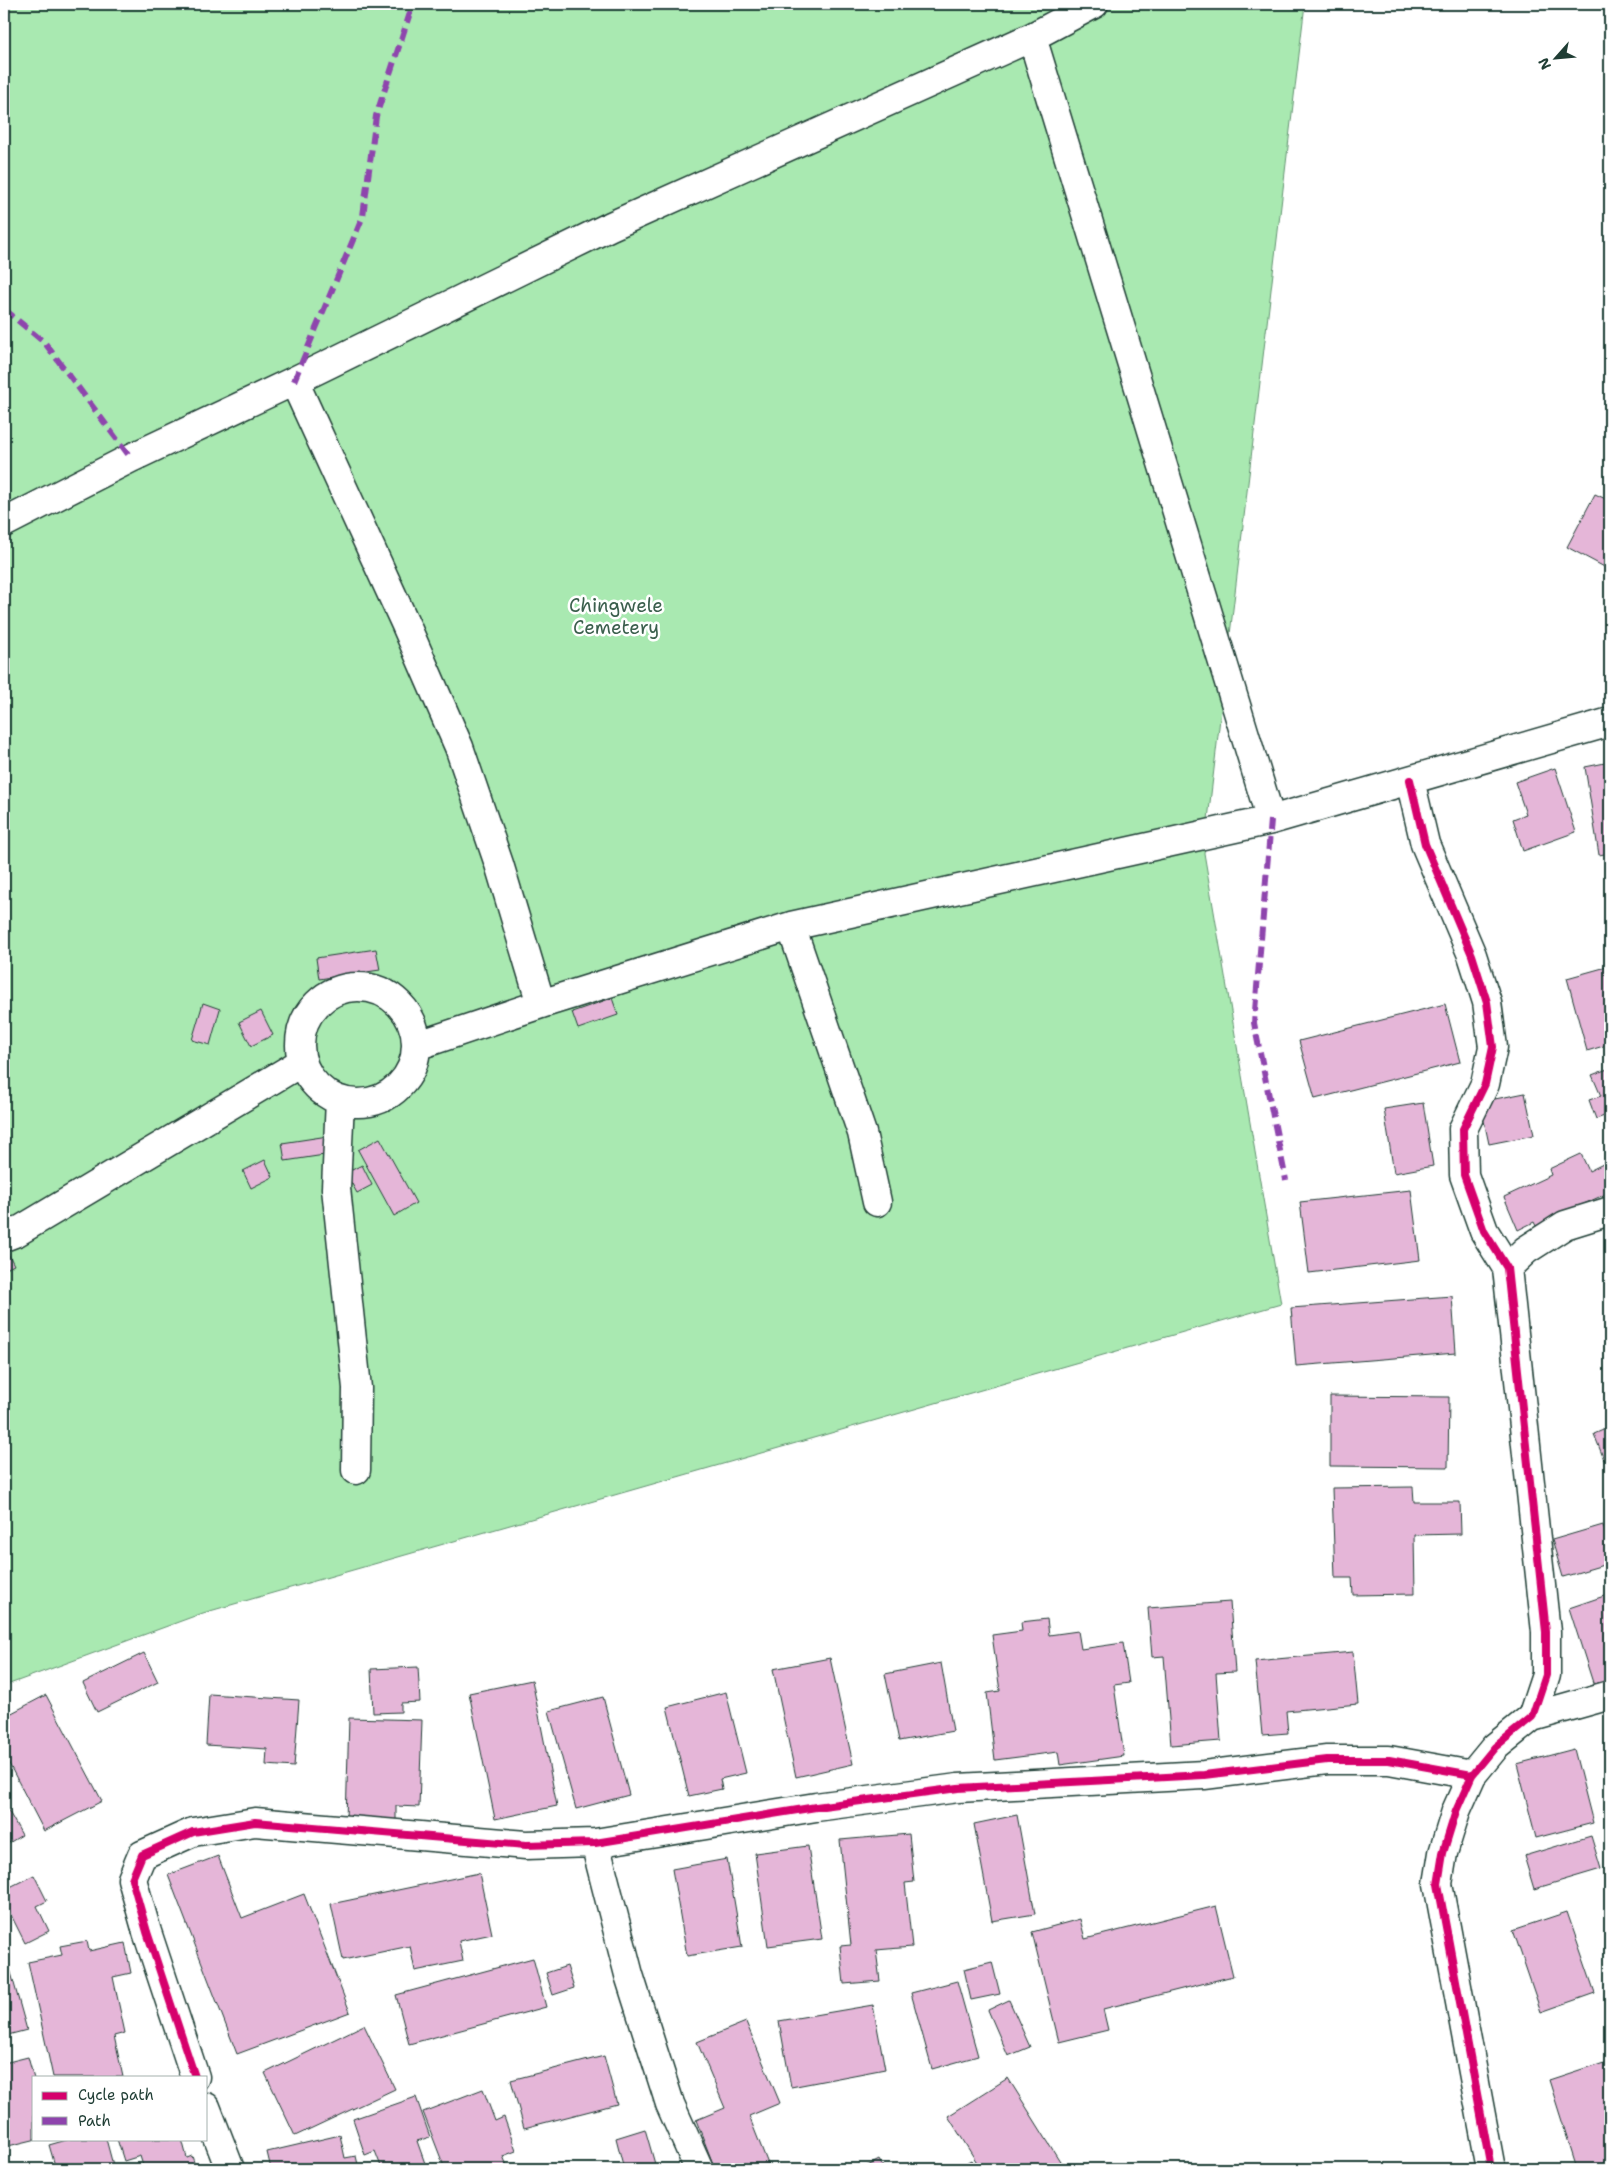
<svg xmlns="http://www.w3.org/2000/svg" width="1614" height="2173" font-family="'Shantell Sans',sans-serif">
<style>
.green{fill:#a9e9b1;stroke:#649372}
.building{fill:#e5b6d8;stroke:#1f3d34}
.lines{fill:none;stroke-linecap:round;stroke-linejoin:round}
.minor-casing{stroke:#1f3d34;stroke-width:31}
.minor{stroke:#fff;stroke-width:28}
.quiet{stroke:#8e44ad;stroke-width:6;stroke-dasharray:12 6;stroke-linecap:butt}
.cycleway-casing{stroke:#fff;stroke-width:11}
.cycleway{stroke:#d6006c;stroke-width:8}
.labels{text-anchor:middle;stroke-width:5;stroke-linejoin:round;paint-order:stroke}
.park-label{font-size:19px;fill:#3b5f4d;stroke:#fff}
</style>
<rect width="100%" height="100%" fill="#fff"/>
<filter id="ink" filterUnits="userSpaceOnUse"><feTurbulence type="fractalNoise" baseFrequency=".02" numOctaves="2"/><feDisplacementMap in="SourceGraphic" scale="10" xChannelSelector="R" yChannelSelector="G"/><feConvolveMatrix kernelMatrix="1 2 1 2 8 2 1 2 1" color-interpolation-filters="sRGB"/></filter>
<g filter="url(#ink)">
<path class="green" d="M 4,4 L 1305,4 L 1204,853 L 1281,1304 L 203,1613 L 4,1686 Z"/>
<path class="building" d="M 1595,494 L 1610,501 L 1610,570 L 1567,547 Z
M 1610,762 L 1610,853 L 1599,855 L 1585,767 Z
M 1555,768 L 1576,832 L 1523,851 L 1513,819 L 1526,814 L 1515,782 Z
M 376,949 L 380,970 L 319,979 L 316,958 Z
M 1610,966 L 1610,1044 L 1587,1051 L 1567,978 Z
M 612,998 L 618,1015 L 578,1029 L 572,1012 Z
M 203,1003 L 220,1009 L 210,1045 L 192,1040 Z
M 1445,1004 L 1460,1062 L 1315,1099 L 1299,1041 Z
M 261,1011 L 273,1035 L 251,1046 L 239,1022 Z
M 1610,1068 L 1610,1114 L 1596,1119 L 1589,1100 L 1601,1096 L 1592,1075 Z
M 1525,1093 L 1534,1135 L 1489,1144 L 1480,1102 Z
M 1423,1103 L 1433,1166 L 1394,1173 L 1384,1109 Z
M 328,1136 L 331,1154 L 285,1161 L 282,1143 Z
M 380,1138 L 416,1203 L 394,1216 L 358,1150 Z
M 1581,1154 L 1589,1171 L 1603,1164 L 1610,1179 L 1610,1192 L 1536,1226 L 1534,1222 L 1518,1230 L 1504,1197 L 1551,1175 L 1549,1169 Z
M 265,1160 L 273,1177 L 251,1188 L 243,1171 Z
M 362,1165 L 372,1185 L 357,1193 L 346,1173 Z
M 1411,1190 L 1420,1260 L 1309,1273 L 1300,1202 Z
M 6,1249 L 14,1265 L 4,1270 L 4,1250 Z
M 1452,1296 L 1456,1353 L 1296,1366 L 1291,1308 Z
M 1330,1396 L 1449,1397 L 1448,1467 L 1330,1466 Z
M 1610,1427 L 1610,1475 L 1594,1434 Z
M 1413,1487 L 1414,1502 L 1460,1502 L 1461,1534 L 1414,1535 L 1415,1594 L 1353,1595 L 1352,1578 L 1335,1578 L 1332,1488 Z
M 1603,1525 L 1610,1550 L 1610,1563 L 1563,1577 L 1552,1540 Z
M 1610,1594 L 1610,1684 L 1595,1689 L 1569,1608 Z
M 1230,1602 L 1235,1672 L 1216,1673 L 1221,1741 L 1171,1745 L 1164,1656 L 1152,1657 L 1148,1608 Z
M 1047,1619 L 1049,1635 L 1078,1631 L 1081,1649 L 1123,1643 L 1129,1683 L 1114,1685 L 1124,1756 L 1060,1765 L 1058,1752 L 995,1760 L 987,1693 L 1000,1691 L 992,1635 L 1022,1631 L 1021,1622 Z
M 1353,1652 L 1358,1704 L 1286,1711 L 1288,1733 L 1262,1735 L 1255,1661 Z
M 144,1653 L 158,1682 L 97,1712 L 83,1683 Z
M 830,1658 L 853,1764 L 796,1777 L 773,1669 Z
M 941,1663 L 953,1731 L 899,1741 L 885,1674 Z
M 418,1667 L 420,1702 L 401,1703 L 401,1712 L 373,1713 L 371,1669 Z
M 532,1680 L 557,1806 L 495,1819 L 469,1693 Z
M 726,1692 L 746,1773 L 720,1779 L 722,1789 L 689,1796 L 667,1707 Z
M 209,1694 L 299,1700 L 294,1767 L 266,1765 L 267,1749 L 206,1745 Z
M 46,1695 L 102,1801 L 44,1831 L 4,1754 L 4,1717 Z
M 603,1697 L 629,1795 L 576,1809 L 549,1711 Z
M 349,1718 L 422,1720 L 419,1807 L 396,1806 L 396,1822 L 346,1820 Z
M 1574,1749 L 1593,1823 L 1536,1838 L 1517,1764 Z
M 4,1803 L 22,1835 L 4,1846 Z
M 1017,1815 L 1035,1914 L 992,1921 L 974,1824 Z
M 909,1834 L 914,1882 L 905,1883 L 912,1947 L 876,1950 L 880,1981 L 844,1984 L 840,1946 L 851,1945 L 840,1840 Z
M 1591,1836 L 1601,1869 L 1534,1889 L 1524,1856 Z
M 808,1846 L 822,1939 L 768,1946 L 755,1853 Z
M 218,1856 L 242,1918 L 304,1894 L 350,2012 L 237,2054 L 168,1875 Z
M 727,1859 L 742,1947 L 687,1956 L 672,1869 Z
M 479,1873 L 492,1934 L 459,1941 L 463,1961 L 415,1971 L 410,1946 L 343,1960 L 331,1904 Z
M 34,1875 L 47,1901 L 37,1906 L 49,1931 L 25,1943 L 4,1901 L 4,1890 Z
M 1216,1906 L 1233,1976 L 1103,2009 L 1108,2030 L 1059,2042 L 1032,1932 L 1080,1919 L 1085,1939 Z
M 1567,1912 L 1595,1993 L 1541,2012 L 1513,1930 Z
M 87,1941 L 89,1951 L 125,1943 L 131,1973 L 113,1977 L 125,2033 L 114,2036 L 123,2077 L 53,2077 L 28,1962 L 62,1955 L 60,1946 Z
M 533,1958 L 546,2007 L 409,2044 L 396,1995 Z
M 992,1962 L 1000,1994 L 971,2000 L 964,1969 Z
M 567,1966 L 574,1988 L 553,1995 L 546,1973 Z
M 10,1969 L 27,2030 L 4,2036 L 4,1971 Z
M 957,1981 L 978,2056 L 932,2069 L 911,1993 Z
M 1009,2000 L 1030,2047 L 1008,2056 L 988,2010 Z
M 873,2005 L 885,2069 L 791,2087 L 779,2021 Z
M 746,2022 L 780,2103 L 749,2116 L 768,2164 L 755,2169 L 715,2169 L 696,2120 L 725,2108 L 697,2042 Z
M 364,2025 L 395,2089 L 295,2136 L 265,2073 Z
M 604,2056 L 617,2104 L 524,2128 L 511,2080 Z
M 28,2057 L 34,2079 L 34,2139 L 37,2139 L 4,2147 L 4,2063 Z
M 1610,2060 L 1610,2161 L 1586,2169 L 1577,2169 L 1549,2080 Z
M 1008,2078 L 1063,2166 L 1058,2169 L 981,2169 L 948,2116 Z
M 483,2089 L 495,2121 L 504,2117 L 516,2151 L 503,2156 L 508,2168 L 505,2169 L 445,2169 L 423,2112 Z
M 416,2097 L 430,2137 L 417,2141 L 427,2169 L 382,2169 L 375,2151 L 365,2155 L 353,2119 Z
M 645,2129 L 655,2164 L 635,2169 L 624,2169 L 616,2138 Z
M 340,2135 L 345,2158 L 356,2156 L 359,2169 L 271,2169 L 267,2152 Z
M 70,2139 L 106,2139 L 113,2165 L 99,2169 L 56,2169 L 49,2145 Z
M 117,2139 L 182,2139 L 187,2158 L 192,2156 L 196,2169 L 144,2169 L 140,2156 L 124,2161 Z
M 879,2160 L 884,2169 L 862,2169 Z
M 971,2160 L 976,2169 L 955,2169 Z"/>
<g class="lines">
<defs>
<path id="minor" d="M 1032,37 L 1271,820
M 294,381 L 405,623 L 459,747 L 499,864 L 541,1004
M 4,523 L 131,458 L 294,381 L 611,226 L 1032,37 L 1094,4
M 1410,780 L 1425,844 L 1472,955 L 1487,1002 L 1493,1047 L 1485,1084 L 1463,1129 L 1464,1175 L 1484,1231 L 1507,1268 L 1546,1632 L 1546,1675 L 1532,1717 L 1495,1747 L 1472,1775 L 1456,1811 L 1443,1853 L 1438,1884 L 1491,2169
M 791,926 L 862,1133 L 877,1202
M300 1045a58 58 0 1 1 116 0a58 58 0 1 1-116 0Z
M 416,1046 L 541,1004 L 791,926 L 1271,820 L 1610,722
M 340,1100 L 336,1188 L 357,1388 L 356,1470
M 4,1237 L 17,1232 L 302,1062
M 1507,1268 L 1526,1250 L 1565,1225 L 1610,1211
M 1532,1717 L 1610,1695
M 595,1843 L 629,1975 L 670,2104 L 699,2169
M 195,2077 L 147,1932 L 132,1879 L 142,1855 L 193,1832 L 255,1822 L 526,1845 L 595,1843 L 816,1807 L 958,1788 L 1204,1775 L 1327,1760 L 1389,1760 L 1472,1775
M 206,2107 L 230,2169"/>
</defs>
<use href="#minor" class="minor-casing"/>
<use href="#minor" class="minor"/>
<path class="quiet" d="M 4,309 L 45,343 L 131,458
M 294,381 L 363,216 L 376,116 L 413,4
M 1271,820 L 1254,1023 L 1286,1180"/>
<defs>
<path id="cycleway" d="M 1410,780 L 1425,844 L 1472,955 L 1487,1002 L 1493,1047 L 1485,1084 L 1463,1129 L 1464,1175 L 1484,1231 L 1507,1268 L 1546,1632 L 1546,1675 L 1532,1717 L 1495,1747 L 1472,1775 L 1456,1811 L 1443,1853 L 1438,1884 L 1491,2169
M 195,2077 L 147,1932 L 132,1879 L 142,1855 L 193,1832 L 255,1822 L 526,1845 L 595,1843 L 816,1807 L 958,1788 L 1204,1775 L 1327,1760 L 1389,1760 L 1472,1775"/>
</defs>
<use href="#cycleway" class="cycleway-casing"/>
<use href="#cycleway" class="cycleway"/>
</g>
</g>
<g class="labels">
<g class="park-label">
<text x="616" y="612">Chingwele<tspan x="616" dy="22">Cemetery</tspan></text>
</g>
</g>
<rect width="1614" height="2173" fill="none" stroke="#fff" stroke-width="20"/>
<rect x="10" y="10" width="1594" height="2153" fill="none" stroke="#1f3d34" stroke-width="2" filter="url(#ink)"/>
<rect x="32" y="2076" width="175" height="65" fill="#ffffff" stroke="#a5b1ae"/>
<rect x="42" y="2092" width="25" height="8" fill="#d6006c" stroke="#a5b1ae"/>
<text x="78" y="2100" font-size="15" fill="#1f3d34">Cycle path</text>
<rect x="42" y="2117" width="25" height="8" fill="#8e44ad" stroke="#a5b1ae"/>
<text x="78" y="2126" font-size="15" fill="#1f3d34">Path</text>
<g transform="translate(1556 58) rotate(243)" stroke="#ffffff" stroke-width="4" paint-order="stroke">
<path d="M0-4L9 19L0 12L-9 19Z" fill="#1f3d34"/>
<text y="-8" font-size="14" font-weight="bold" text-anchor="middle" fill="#1f3d34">N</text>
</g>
</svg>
